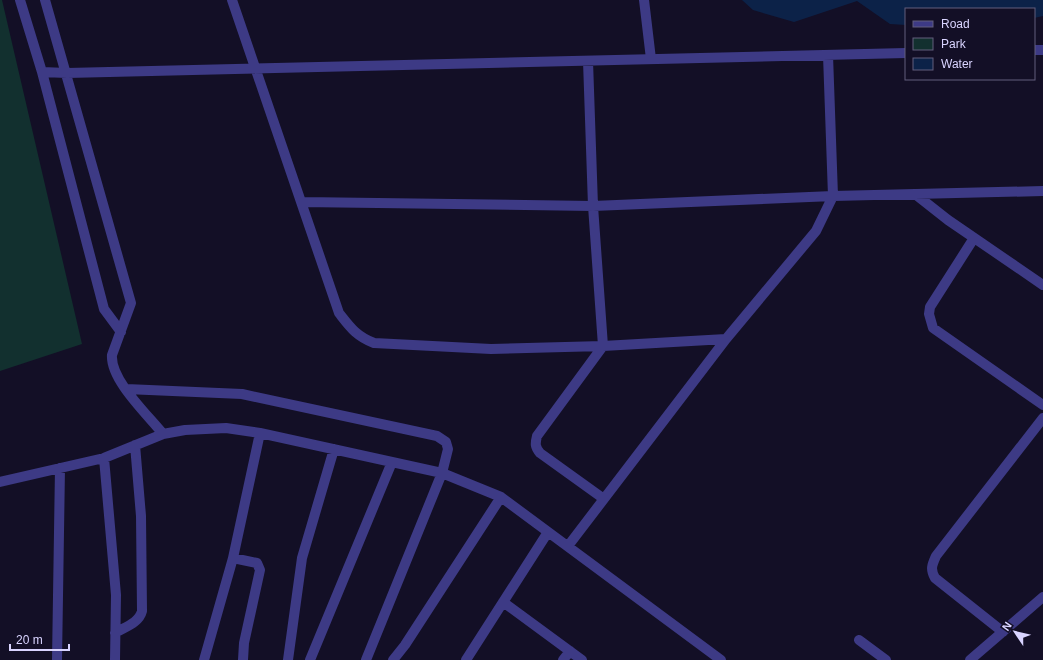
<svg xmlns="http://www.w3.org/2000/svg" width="1043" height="660" font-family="Arial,sans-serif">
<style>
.green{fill:#12302f}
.water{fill:#0c2248}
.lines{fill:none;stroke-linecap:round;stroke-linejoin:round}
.minor{stroke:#3d3a85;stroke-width:10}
</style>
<rect width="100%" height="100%" fill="#130f26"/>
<path class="green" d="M 0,0 L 2,0 L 82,344 L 0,371 Z"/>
<path class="water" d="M 742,0 L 1043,0 L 1043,16 L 1034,18 L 1034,9 L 906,9 L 906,25 L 890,24 L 857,1 L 794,22 L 753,10 Z"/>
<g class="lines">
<path class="minor" d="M 20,0 L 42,72 L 104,309 L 121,332
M 45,0 L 131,303 L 112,355 C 110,380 148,415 163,434
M 232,0 L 339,313 C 350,327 356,336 374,343 L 491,349 L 603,346 L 726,339
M 644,0 L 651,59
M 1034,50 L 1043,50
M 588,61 L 593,206 L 603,346 L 537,436 C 535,444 535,447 540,453 L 604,499
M 42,72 L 67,73 L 906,53
M 915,194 L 948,220 L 1043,285
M 302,202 L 593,206 L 833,196 L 1043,191
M 974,238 L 930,307 L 929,314 L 933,328 L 1043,405
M 126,389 L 242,394 L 437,436 L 446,442 L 448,449 L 442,473 L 366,660
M 104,458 L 116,595 L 115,660
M 0,482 L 104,458 L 163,434 L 185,430 L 226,428 L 260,433 L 442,473 L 501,497 L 721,660
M 568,546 L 726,339 L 816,231 L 833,196 L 828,55
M 233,558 L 257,563 L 260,570 L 244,643 L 243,660
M 503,602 L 582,660
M 1003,632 L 935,578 C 930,569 932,565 936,556 L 1043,418
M 115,633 C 125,627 139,623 142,611 L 141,516 L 135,445
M 859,640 L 886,660
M 57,660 L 60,468
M 204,660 L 233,558 L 260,433
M 288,660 L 302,558 L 334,449
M 310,660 L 392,462
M 393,660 L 405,645 L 501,497
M 466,660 L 548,532
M 563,660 L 570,651
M 970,660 L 1043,597"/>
</g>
<rect x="905" y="8" width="130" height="72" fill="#130f26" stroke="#625e7d"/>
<rect x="913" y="21" width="20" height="6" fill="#3d3a85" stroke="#625e7d"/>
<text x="941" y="28" font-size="12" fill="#d9d4ff">Road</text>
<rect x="913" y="38" width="20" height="12" fill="#12302f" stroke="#625e7d"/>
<text x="941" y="48" font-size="12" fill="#d9d4ff">Park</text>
<rect x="913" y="58" width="20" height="12" fill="#0c2248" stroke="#625e7d"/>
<text x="941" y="68" font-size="12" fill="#d9d4ff">Water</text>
<g transform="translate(1015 632) rotate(305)" stroke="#130f26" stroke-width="3" paint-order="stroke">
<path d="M0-3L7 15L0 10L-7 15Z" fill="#d9d4ff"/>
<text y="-6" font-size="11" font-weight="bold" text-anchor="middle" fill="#d9d4ff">N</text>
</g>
<path d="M10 644v6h59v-6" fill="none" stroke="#d9d4ff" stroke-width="2"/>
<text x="16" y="644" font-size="12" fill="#d9d4ff" stroke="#130f26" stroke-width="3" paint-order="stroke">20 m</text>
</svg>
